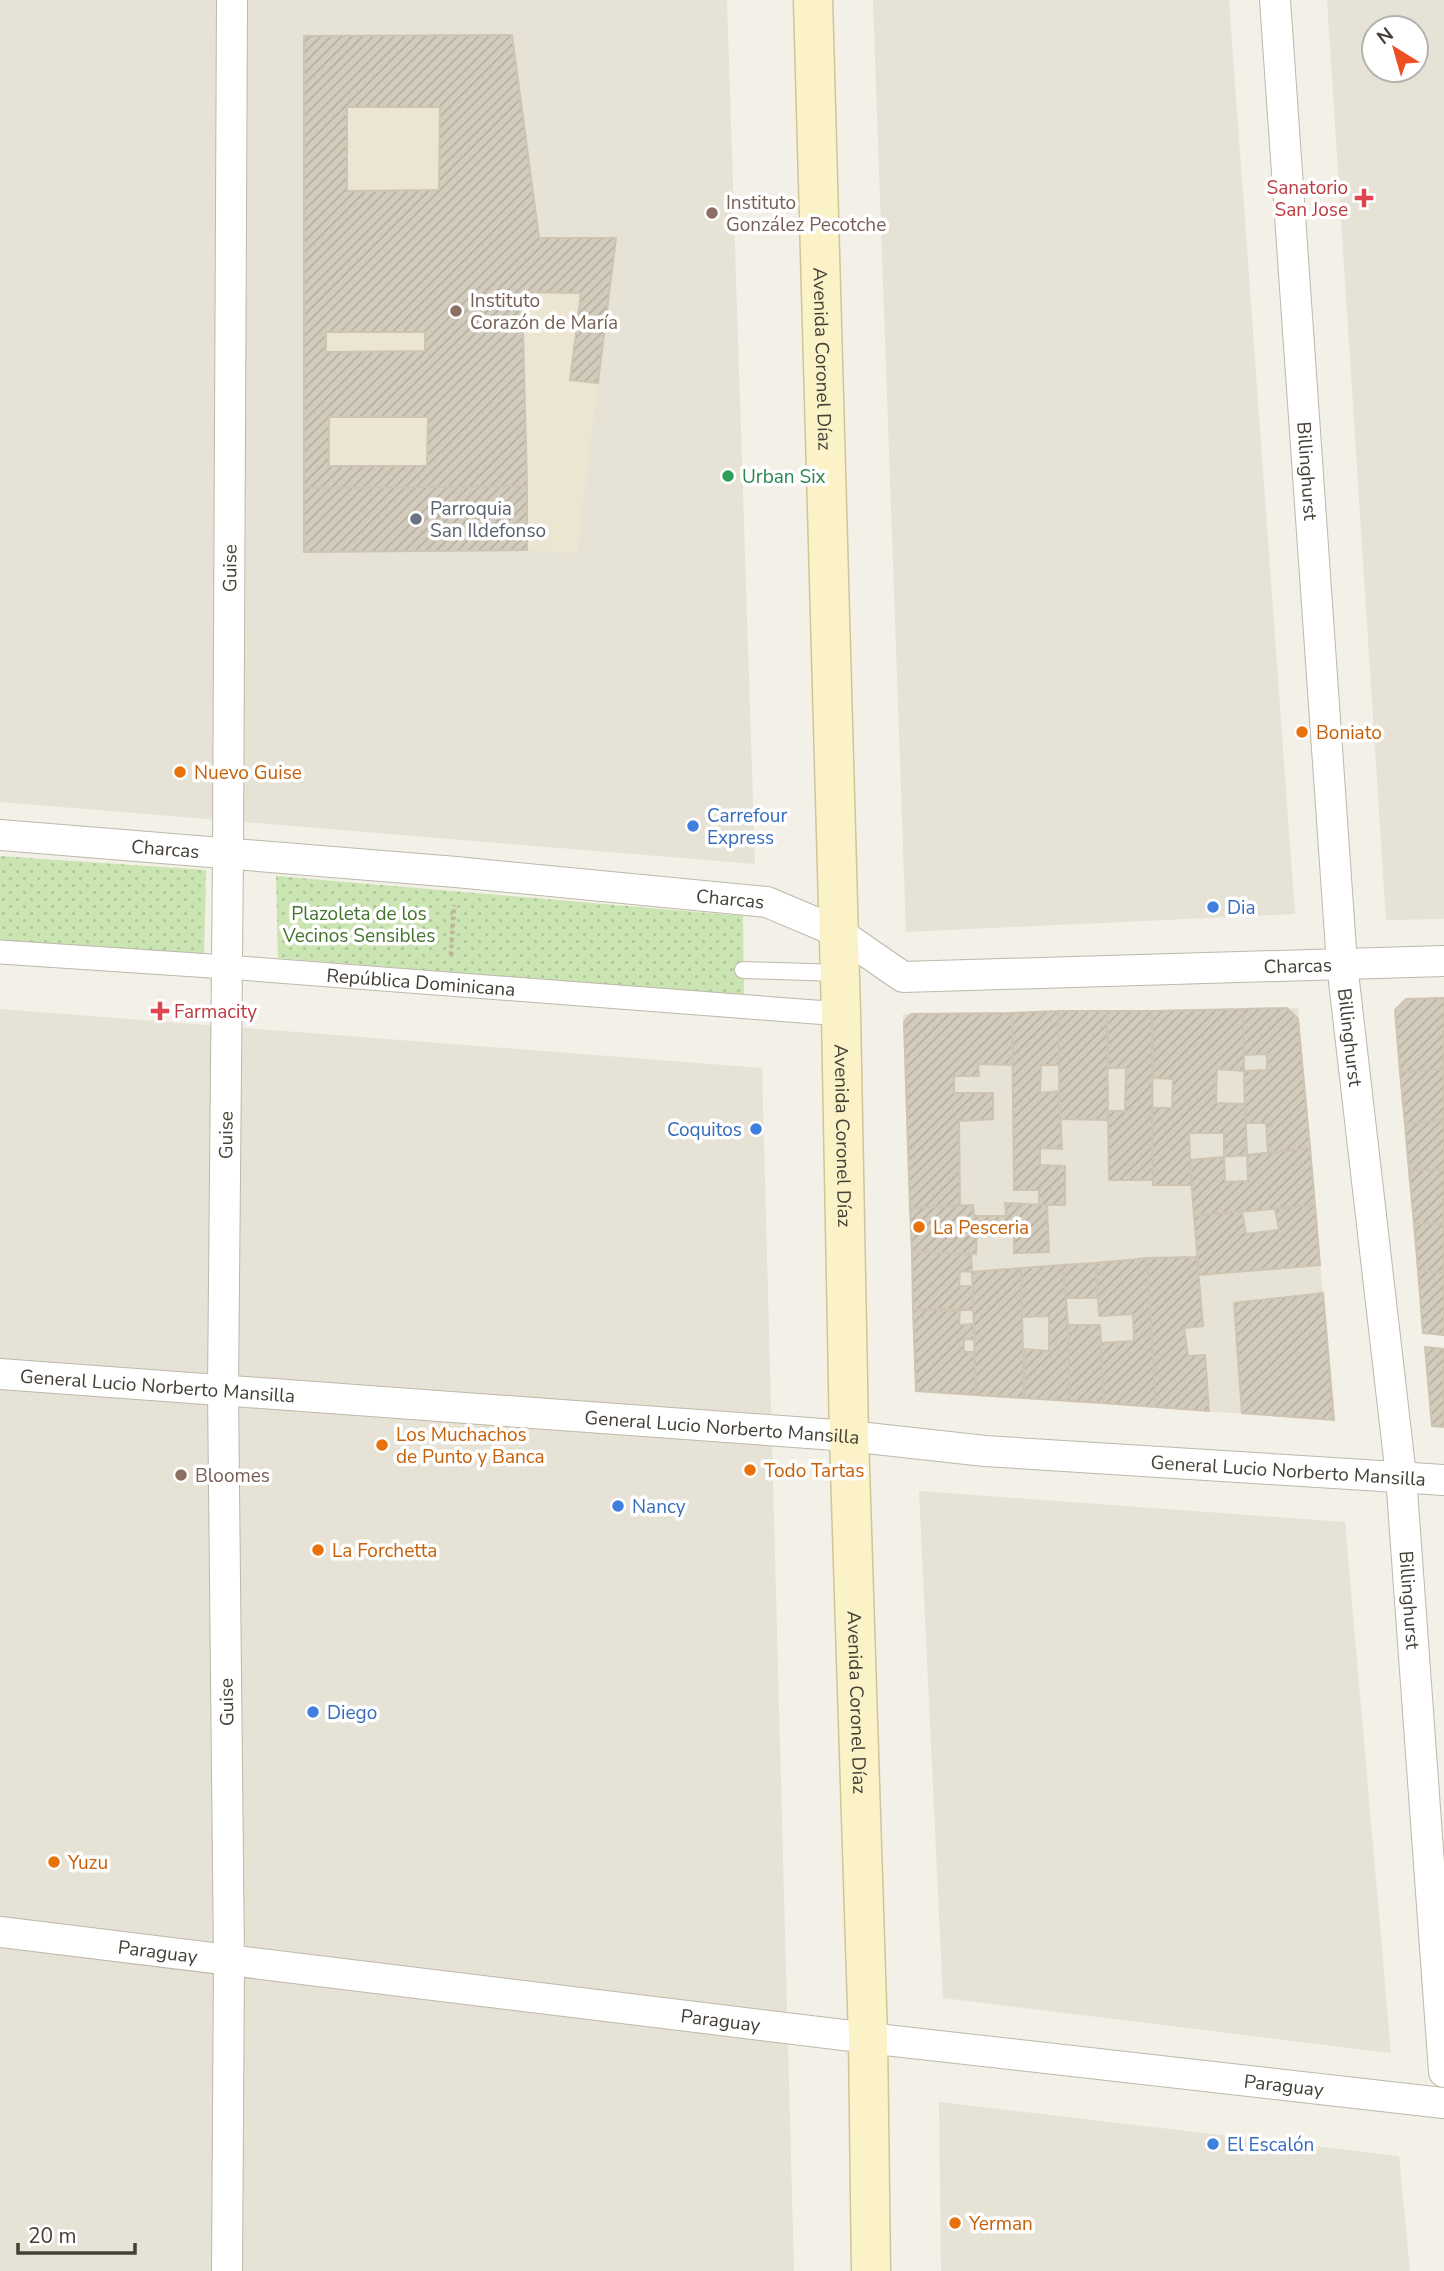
<svg xmlns="http://www.w3.org/2000/svg" width="1444" height="2271" font-family="'Nunito Sans',sans-serif">
<style>
.residential{fill:#e6e2d5;fill-rule:evenodd}
.education{fill:#ebe5d2}
.grass{fill:url(#grass-dots)}
.building{fill:url(#building-hatch);stroke:#cec4b1;stroke-width:2;fill-rule:evenodd}
.lines{fill:none;stroke-linecap:round;stroke-linejoin:round}
.service-casing{stroke:#bdb8aa;stroke-width:18}
.pedestrian-casing{stroke:#bdb8aa;stroke-width:25}
.minor-casing{stroke:#bdb8aa;stroke-width:32}
.secondary-casing{stroke:#d0c499;stroke-width:41}
.path{stroke:#beb49c;stroke-width:4.5;stroke-dasharray:3.5 3.5;stroke-linecap:butt}
.service{stroke:#fff;stroke-width:16}
.pedestrian{stroke:#fff;stroke-width:23}
.minor{stroke:#fff;stroke-width:30}
.secondary{stroke:#fbf2c8;stroke-width:38}
.health-dot{fill:#e0444e;stroke:#fff;stroke-width:2.5}
.education-dot{fill:#8d6e63;stroke:#fff;stroke-width:2.5}
.leisure-dot{fill:#2e9e5b;stroke:#fff;stroke-width:2.5}
.worship-dot{fill:#6b7280;stroke:#fff;stroke-width:2.5}
.food-dot{fill:#e8710a;stroke:#fff;stroke-width:2.5}
.shop-dot{fill:#3f7fe0;stroke:#fff;stroke-width:2.5}
.labels{text-anchor:middle;stroke-width:7;stroke-linejoin:round;paint-order:stroke}
.health-label{font-size:19px;fill:#be3a42;stroke:#fff;text-anchor:end}
.education-label{font-size:19px;fill:#785e54;stroke:#fff;text-anchor:start}
.street-label{font-size:19px;fill:#454036;stroke:#fff}
.leisure-label{font-size:19px;fill:#27864d;stroke:#fff;text-anchor:start}
.worship-label{font-size:19px;fill:#5b616d;stroke:#fff;text-anchor:start}
.food-label{font-size:19px;fill:#c56008;stroke:#fff;text-anchor:start}
.shop-label{font-size:19px;fill:#366cbe;stroke:#fff;text-anchor:start}
.park-label{font-size:19px;fill:#43732d;stroke:#fff}
</style>
<defs>
<pattern id="grass-dots" width="8" height="8" patternUnits="userSpaceOnUse" patternTransform="scale(1.75)"><rect width="8" height="8" fill="#cae4b2"/><path d="M2 2h.1M6 6h.1" fill="none" stroke="#afc59a" stroke-width="1.8" stroke-linecap="round"/></pattern>
<pattern id="building-hatch" width="6" height="6" patternUnits="userSpaceOnUse" patternTransform="scale(1.75)"><rect width="6" height="6" fill="#d3ccbd"/><path d="M-1 1l2-2M0 6l6-6M5 7l2-2" fill="none" stroke="#b6b0a3"/></pattern>
</defs>
<rect width="100%" height="100%" fill="#f2f0e7"/>
<path class="residential" d="M 0,0 L 727,0 L 755,864 L 0,802 Z
M 873,0 L 1229,0 L 1295,914 L 906,932 Z
M 1327,0 L 1444,0 L 1444,919 L 1386,920 ZM 1374,28 L 1416,28 L 1416,70 L 1374,70 Z
M 1298,1008 L 1334,1420 L 916,1391 L 903,1014 Z
M 0,1009 L 762,1068 L 794,2271 L 0,2271 Z
M 919,1491 L 1345,1522 L 1391,2053 L 943,1998 Z
M 939,2102 L 1399,2156 L 1410,2271 L 941,2271 Z"/>
<path class="education" d="M 512,35 L 539,237 L 616,238 L 577,554 L 527,550 L 527,486 L 304,488 L 304,36 Z"/>
<path class="grass" d="M 0,856 L 206,870 L 204,956 L 0,943 Z
M 276,876 L 743,916 L 744,996 L 278,958 Z"/>
<path class="building" d="M 512,35 L 539,238 L 616,238 L 598,383 L 570,380 L 581,293 L 522,292 L 527,486 L 304,488 L 304,36 ZM 347,107 L 440,107 L 439,190 L 347,191 ZM 326,332 L 425,332 L 425,351 L 326,352 ZM 329,417 L 428,417 L 427,466 L 329,466 Z
M 527,486 L 527,550 L 304,552 L 304,488 Z
M 1444,998 L 1444,1069 L 1400,1072 L 1395,1010 L 1406,999 Z
M 1287,1008 L 1298,1019 L 1310,1148 L 1268,1153 L 1266,1123 L 1245,1123 L 1244,1071 L 1267,1070 L 1267,1054 L 1244,1055 L 1243,1009 Z
M 1243,1009 L 1244,1071 L 1217,1069 L 1216,1103 L 1245,1104 L 1247,1155 L 1224,1157 L 1224,1133 L 1189,1133 L 1191,1185 L 1153,1185 L 1152,1108 L 1172,1108 L 1173,1079 L 1154,1078 L 1152,1011 Z
M 1058,1011 L 1059,1065 L 1041,1065 L 1040,1093 L 1059,1091 L 1062,1149 L 1040,1148 L 1040,1165 L 1065,1166 L 1065,1205 L 1039,1205 L 1039,1190 L 1014,1190 L 1012,1013 Z
M 1058,1011 L 1107,1011 L 1108,1120 L 1060,1119 Z
M 1107,1011 L 1152,1011 L 1153,1180 L 1109,1180 L 1108,1111 L 1125,1111 L 1126,1068 L 1109,1068 Z
M 1012,1013 L 1013,1065 L 978,1064 L 979,1076 L 954,1076 L 954,1093 L 993,1093 L 993,1119 L 959,1121 L 960,1206 L 910,1208 L 904,1022 L 911,1014 Z
M 1444,1069 L 1444,1120 L 1405,1124 L 1400,1072 Z
M 1444,1120 L 1444,1169 L 1409,1171 L 1405,1124 Z
M 1310,1148 L 1315,1205 L 1194,1216 L 1190,1160 L 1224,1157 L 1225,1182 L 1248,1181 L 1247,1155 Z
M 1444,1169 L 1444,1224 L 1414,1223 L 1409,1171 Z
M 1005,1203 L 1047,1205 L 1049,1252 L 1014,1253 L 1014,1235 L 977,1236 L 976,1254 L 912,1252 L 910,1208 L 973,1205 L 974,1216 L 1006,1216 Z
M 1315,1205 L 1320,1265 L 1199,1275 L 1194,1216 L 1242,1211 L 1246,1234 L 1279,1230 L 1275,1209 Z
M 1414,1223 L 1444,1224 L 1444,1273 L 1418,1270 Z
M 912,1252 L 971,1254 L 972,1272 L 960,1271 L 959,1286 L 973,1286 L 973,1310 L 913,1309 Z
M 1197,1257 L 1203,1326 L 1184,1328 L 1188,1356 L 1205,1355 L 1209,1411 L 1156,1407 L 1147,1258 Z
M 1147,1258 L 1156,1407 L 1104,1403 L 1101,1343 L 1134,1341 L 1133,1314 L 1099,1316 L 1096,1263 Z
M 1096,1263 L 1097,1298 L 1066,1298 L 1063,1265 Z
M 1063,1265 L 1068,1325 L 1070,1401 L 1024,1398 L 1025,1349 L 1049,1351 L 1049,1316 L 1022,1317 L 1021,1268 Z
M 1021,1268 L 1024,1398 L 976,1395 L 972,1272 Z
M 1418,1270 L 1444,1273 L 1444,1335 L 1423,1333 Z
M 1323,1293 L 1334,1420 L 1242,1413 L 1234,1303 Z
M 913,1309 L 960,1311 L 959,1325 L 974,1324 L 975,1340 L 964,1339 L 964,1352 L 974,1352 L 976,1395 L 916,1391 Z
M 1068,1325 L 1100,1325 L 1104,1403 L 1070,1401 Z
M 1425,1347 L 1444,1349 L 1444,1427 L 1432,1426 Z"/>
<g class="lines">
<defs>
<path id="service" d="M 743,970 L 839,973"/>
<g id="pedestrian">
<path id="s1" d="M 0,952 L 226,967 L 841,1014"/>
</g>
<g id="minor">
<path id="s2" d="M 1275,0 L 1342,964 L 1401,1476 L 1444,2072"/>
<path id="s3" d="M 0,835 L 456,872 L 767,902 L 838,932 L 903,977 L 1444,961"/>
<path id="s4" d="M 0,1374 L 849,1436 L 985,1451 L 1444,1480"/>
<path id="s5" d="M 0,1932 L 868,2038 L 1444,2103"/>
<path id="s6" d="M 227,2271 L 229,1960 L 223,1390 L 228,853 L 232,0"/>
</g>
<g id="secondary">
<path id="s7" d="M 813,0 L 841,1014 L 849,1436 L 868,2038 L 871,2271"/>
</g>
</defs>
<use href="#service" class="service-casing"/>
<use href="#pedestrian" class="pedestrian-casing"/>
<use href="#minor" class="minor-casing"/>
<use href="#secondary" class="secondary-casing"/>
<path class="path" d="M 451,955 L 454,905"/>
<use href="#service" class="service"/>
<use href="#pedestrian" class="pedestrian"/>
<use href="#minor" class="minor"/>
<use href="#secondary" class="secondary"/>
</g>
<g class="health-dot">
<path d="M1360.5 187.5h7v7h7v7h-7v7h-7v-7h-7v-7h7z"/>
<path d="M156.5 1000.5h7v7h7v7h-7v7h-7v-7h-7v-7h7z"/>
</g>
<g class="education-dot">
<circle cx="712" cy="213" r="7"/>
<circle cx="456" cy="311" r="7"/>
<circle cx="181" cy="1475" r="7"/>
</g>
<circle class="leisure-dot" cx="728" cy="476" r="7"/>
<circle class="worship-dot" cx="416" cy="519" r="7"/>
<g class="food-dot">
<circle cx="1302" cy="732" r="7"/>
<circle cx="180" cy="772" r="7"/>
<circle cx="919" cy="1227" r="7"/>
<circle cx="382" cy="1445" r="7"/>
<circle cx="750" cy="1470" r="7"/>
<circle cx="318" cy="1550" r="7"/>
<circle cx="54" cy="1862" r="7"/>
<circle cx="955" cy="2223" r="7"/>
</g>
<g class="shop-dot">
<circle cx="693" cy="826" r="7"/>
<circle cx="1213" cy="907" r="7"/>
<circle cx="756" cy="1129" r="7"/>
<circle cx="618" cy="1506" r="7"/>
<circle cx="313" cy="1712" r="7"/>
<circle cx="1213" cy="2144" r="7"/>
</g>
<g class="labels">
<g class="health-label">
<text x="1348" y="194">Sanatorio<tspan x="1348" dy="22">San Jose</tspan></text>
<text x="174" y="1018" text-anchor="start">Farmacity</text>
</g>
<g class="education-label">
<text x="726" y="209">Instituto<tspan x="726" dy="22">González Pecotche</tspan></text>
<text x="470" y="307">Instituto<tspan x="470" dy="22">Corazón de María</tspan></text>
<text x="195" y="1482">Bloomes</text>
</g>
<g class="street-label">
<text dy="7" stroke="none"><textPath href="#s7" startOffset="359">Avenida Coronel Díaz</textPath></text>
<text dy="7" stroke="none"><textPath href="#s2" startOffset="472">Billinghurst</textPath></text>
<text dy="7" stroke="none"><textPath href="#s6" startOffset="1703">Guise</textPath></text>
<text dy="7" stroke="none"><textPath href="#s3" startOffset="166">Charcas</textPath></text>
<text dy="7" stroke="none"><textPath href="#s3" startOffset="733">Charcas</textPath></text>
<text dy="7" stroke="none"><textPath href="#s3" startOffset="1321">Charcas</textPath></text>
<text dy="7" stroke="none"><textPath href="#s1" startOffset="422">República Dominicana</textPath></text>
<text dy="7" stroke="none"><textPath href="#s2" startOffset="1040">Billinghurst</textPath></text>
<text dy="7" stroke="none"><textPath href="#s7" startOffset="1136">Avenida Coronel Díaz</textPath></text>
<text dy="7" stroke="none"><textPath href="#s6" startOffset="1136">Guise</textPath></text>
<text dy="7" stroke="none"><textPath href="#s4" startOffset="158">General Lucio Norberto Mansilla</textPath></text>
<text dy="7" stroke="none"><textPath href="#s4" startOffset="724">General Lucio Norberto Mansilla</textPath></text>
<text dy="7" stroke="none"><textPath href="#s4" startOffset="1292">General Lucio Norberto Mansilla</textPath></text>
<text dy="7" stroke="none"><textPath href="#s2" startOffset="1606">Billinghurst</textPath></text>
<text transform="translate(226 1702) rotate(-91)" y="7">Guise</text>
<text dy="7" stroke="none"><textPath href="#s7" startOffset="1703">Avenida Coronel Díaz</textPath></text>
<text dy="7" stroke="none"><textPath href="#s5" startOffset="159">Paraguay</textPath></text>
<text dy="7" stroke="none"><textPath href="#s5" startOffset="726">Paraguay</textPath></text>
<text dy="7" stroke="none"><textPath href="#s5" startOffset="1293">Paraguay</textPath></text>
</g>
<g class="leisure-label">
<text x="742" y="483">Urban Six</text>
</g>
<g class="worship-label">
<text x="430" y="515">Parroquia<tspan x="430" dy="22">San Ildefonso</tspan></text>
</g>
<g class="food-label">
<text x="1316" y="739">Boniato</text>
<text x="194" y="779">Nuevo Guise</text>
<text x="933" y="1234">La Pesceria</text>
<text x="396" y="1441">Los Muchachos<tspan x="396" dy="22">de Punto y Banca</tspan></text>
<text x="764" y="1477">Todo Tartas</text>
<text x="332" y="1557">La Forchetta</text>
<text x="68" y="1869">Yuzu</text>
<text x="969" y="2230">Yerman</text>
</g>
<g class="shop-label">
<text x="707" y="822">Carrefour<tspan x="707" dy="22">Express</tspan></text>
<text x="1227" y="914">Dia</text>
<text x="742" y="1136" text-anchor="end">Coquitos</text>
<text x="632" y="1513">Nancy</text>
<text x="327" y="1719">Diego</text>
<text x="1227" y="2151">El Escalón</text>
</g>
<g class="park-label">
<text x="359" y="920">Plazoleta de los<tspan x="359" dy="22">Vecinos Sensibles</tspan></text>
</g>
</g>
<g transform="translate(1395 49) rotate(323)"><circle r="33" fill="#ffffff" stroke="#b5b3af" stroke-width="2"/>
<path d="M0-5L12 26L0 18L-12 26Z" fill="#ed4f23"/>
<text y="-10" font-size="19" font-weight="bold" text-anchor="middle" fill="#454036">N</text>
</g>
<path d="M18 2243v10h117v-10" fill="none" stroke="#454036" stroke-width="3.5"/>
<text x="28" y="2243" font-size="21" fill="#454036" stroke="#ffffff" stroke-width="5" paint-order="stroke">20 m</text>
</svg>
